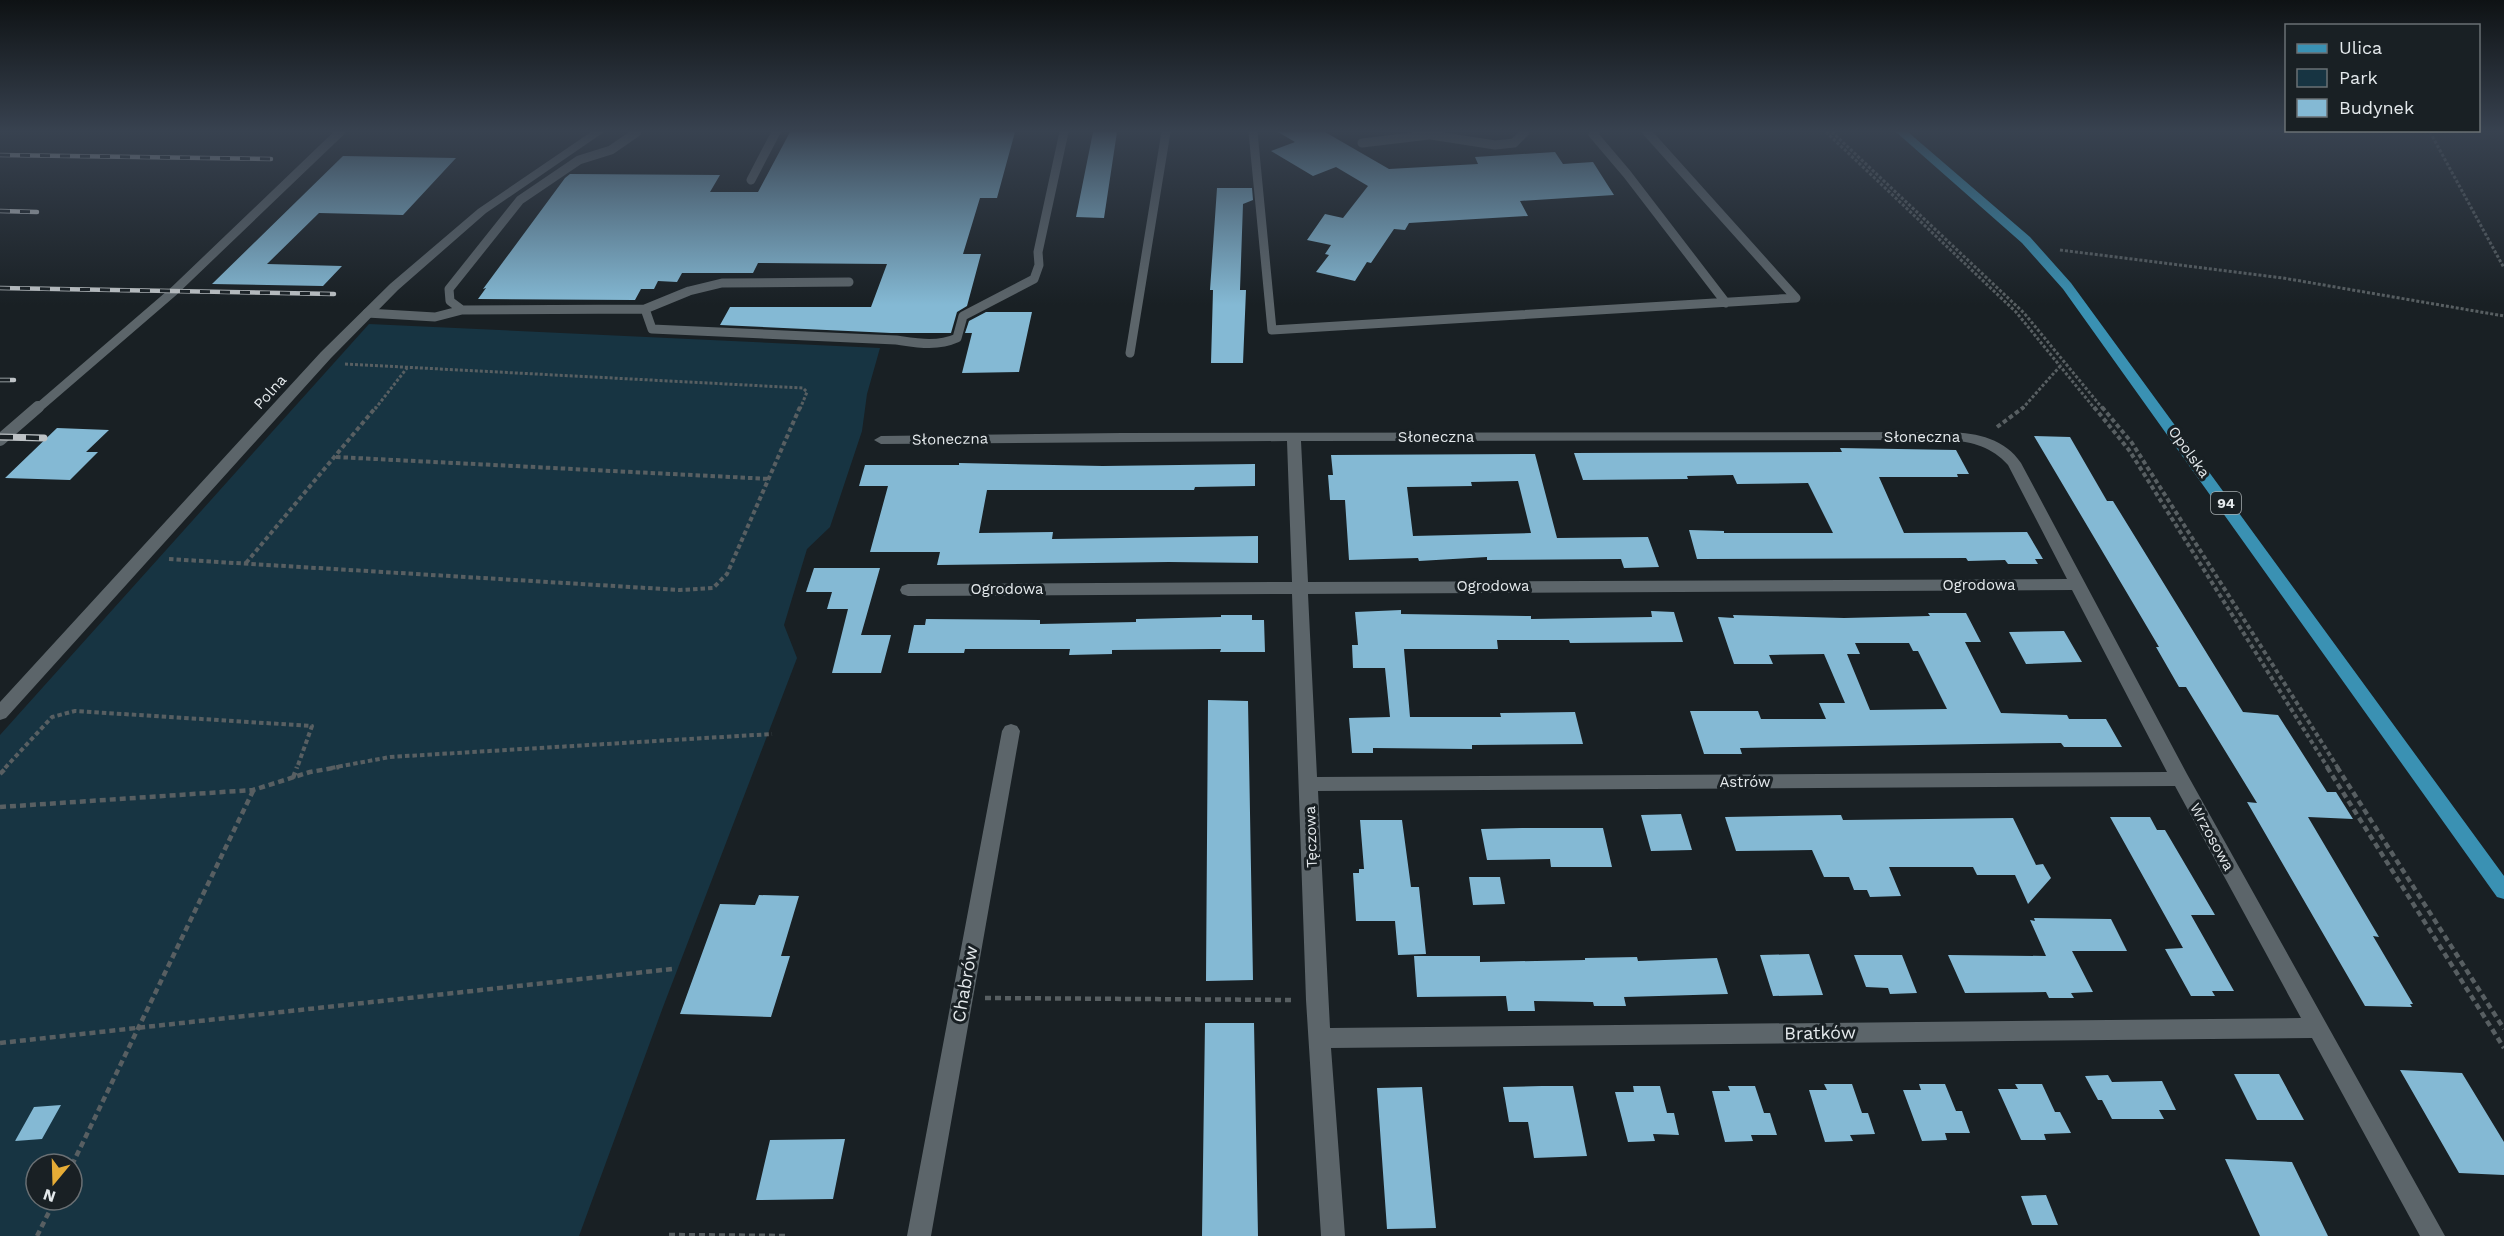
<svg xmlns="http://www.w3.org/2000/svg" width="2504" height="1236" font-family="'Work Sans',sans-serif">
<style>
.green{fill:#173442;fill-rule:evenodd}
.building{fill:#84b9d4;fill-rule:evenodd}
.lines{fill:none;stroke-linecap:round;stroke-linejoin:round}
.path-far2{stroke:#585f62;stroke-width:3;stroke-dasharray:3 2;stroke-linecap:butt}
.path-far1{stroke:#585f62;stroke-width:4;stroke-dasharray:4.5 3;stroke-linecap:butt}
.path{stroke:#585f62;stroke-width:4.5;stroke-dasharray:6 4;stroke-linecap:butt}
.service-far1{stroke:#5c656a;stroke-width:9}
.service{stroke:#5c656a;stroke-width:12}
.minor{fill:#5c656a;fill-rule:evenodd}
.primary{fill:#3a91b3;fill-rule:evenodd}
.rail-far1-casing{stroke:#bdc2c5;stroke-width:4.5}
.rail-casing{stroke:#bdc2c5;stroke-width:7}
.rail-far1{stroke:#192024;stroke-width:3;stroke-dasharray:10;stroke-linecap:butt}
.rail{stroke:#192024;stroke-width:4.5;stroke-dasharray:13;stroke-linecap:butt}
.labels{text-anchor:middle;stroke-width:6;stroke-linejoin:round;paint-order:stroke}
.shield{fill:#192024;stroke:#a7adb0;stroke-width:1.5}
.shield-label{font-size:14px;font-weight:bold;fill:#e4e9ec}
.street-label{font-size:15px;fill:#e4e9ec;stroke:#192024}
.near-street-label{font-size:18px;fill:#e4e9ec;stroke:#192024}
</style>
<rect width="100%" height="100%" fill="#192024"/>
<path class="green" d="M 369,324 L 880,348 L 867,394 L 862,431 L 830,527 L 807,549 L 784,625 L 797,658 L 663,1007 L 579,1236 L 0,1236 L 0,735 ZM 36,1164 L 72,1164 L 72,1200 L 36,1200 Z"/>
<path class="building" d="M 790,132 L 1015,132 L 997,198 L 980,198 L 963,254 L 981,254 L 967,306 L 957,312 L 951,333 L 891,333 L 720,325 L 730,307 L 871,307 L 887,264 L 758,263 L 753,273 L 682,273 L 677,282 L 658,281 L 654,289 L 641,289 L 635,300 L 478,299 L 486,288 L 483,289 L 565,178 L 570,174 L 720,175 L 710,192 L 758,192 Z
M 1093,132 L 1117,132 L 1104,218 L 1076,217 Z
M 1278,132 L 1325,132 L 1389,169 L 1478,164 L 1475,157 L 1555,152 L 1563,164 L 1593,162 L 1614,195 L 1520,201 L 1528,216 L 1409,223 L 1405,230 L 1394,229 L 1371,263 L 1367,262 L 1355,281 L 1316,272 L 1329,255 L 1325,254 L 1331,245 L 1307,240 L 1325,214 L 1343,218 L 1368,186 L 1336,167 L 1313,176 L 1271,151 L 1295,142 Z
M 343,156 L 456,158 L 403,215 L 319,213 L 267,264 L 342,266 L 323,286 L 212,284 Z
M 1217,188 L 1252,188 L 1253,200 L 1243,204 L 1240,290 L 1246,290 L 1243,363 L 1211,363 L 1213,290 L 1210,290 Z
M 986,312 L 1032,312 L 1019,372 L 962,373 L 972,333 L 965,333 L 969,321 Z
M 57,428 L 109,430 L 86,452 L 98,452 L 70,480 L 5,478 Z
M 2034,436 L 2070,437 L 2107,501 L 2113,501 L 2243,712 L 2278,715 L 2327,792 L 2336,792 L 2353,819 L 2308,817 L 2379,937 L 2373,936 L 2413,1004 L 2410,1004 L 2412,1007 L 2365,1006 L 2247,802 L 2257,803 L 2186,687 L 2179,687 L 2156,647 L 2159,647 Z
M 1840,448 L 1956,450 L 1969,474 L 1957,474 L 1958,477 L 1879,477 L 1904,533 L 2027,532 L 2043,559 L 2035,559 L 2038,564 L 2008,564 L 2005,560 L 1968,561 L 1966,558 L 1697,559 L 1689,530 L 1724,531 L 1724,533 L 1833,533 L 1808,483 L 1737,484 L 1733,475 L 1687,476 L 1688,479 L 1583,480 L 1574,453 L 1842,452 Z
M 1535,454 L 1557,538 L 1648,537 L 1659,567 L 1624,568 L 1621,559 L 1487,560 L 1487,557 L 1419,561 L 1418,558 L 1349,560 L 1345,500 L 1330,500 L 1328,475 L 1333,475 L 1331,455 ZM 1518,481 L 1531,533 L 1413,536 L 1407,487 L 1472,486 L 1471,482 Z
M 959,463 L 1103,466 L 1255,464 L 1255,486 L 1195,487 L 1194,490 L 987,490 L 979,533 L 1053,532 L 1052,539 L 1258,536 L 1258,563 L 1169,562 L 937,565 L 940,552 L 870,552 L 888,486 L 859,486 L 865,465 L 959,465 Z
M 814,568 L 880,568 L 861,635 L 891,635 L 881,673 L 832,673 L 848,609 L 827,609 L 832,592 L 806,592 Z
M 1401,610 L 1401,614 L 1531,616 L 1531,619 L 1652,617 L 1651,611 L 1674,612 L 1683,642 L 1570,643 L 1569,640 L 1497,640 L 1498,649 L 1404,649 L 1410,717 L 1501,717 L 1500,713 L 1575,712 L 1583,744 L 1472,745 L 1472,749 L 1373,748 L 1373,753 L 1352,753 L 1349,718 L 1390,717 L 1385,668 L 1353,668 L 1352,645 L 1358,645 L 1355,612 Z
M 1928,613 L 1966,613 L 1981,642 L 1965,642 L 2001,713 L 2067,715 L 2069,719 L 2106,719 L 2122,747 L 2064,747 L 2061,743 L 1981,744 L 1740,748 L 1742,754 L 1704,754 L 1690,711 L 1758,711 L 1761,719 L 1826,719 L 1819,703 L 1845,703 L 1824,654 L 1769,655 L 1773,664 L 1734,664 L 1718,617 L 1734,618 L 1733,615 L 1844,618 L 1930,616 ZM 1855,643 L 1909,643 L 1913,651 L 1918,651 L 1947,709 L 1870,710 L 1847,654 L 1860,654 Z
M 1221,615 L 1252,615 L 1252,620 L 1264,620 L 1265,652 L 1220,652 L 1221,649 L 1214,649 L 1112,650 L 1112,654 L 1069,655 L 1070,649 L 965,649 L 964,653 L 908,653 L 914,625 L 925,625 L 926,619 L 1040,620 L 1040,624 L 1136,622 L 1136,619 L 1221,617 Z
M 2064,631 L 2082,662 L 2026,664 L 2009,632 Z
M 1208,700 L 1248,701 L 1253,980 L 1206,981 Z
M 1681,814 L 1692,850 L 1651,851 L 1641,815 Z
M 1841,815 L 1843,820 L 2013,818 L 2036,865 L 2043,864 L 2051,878 L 2028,904 L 2015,875 L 1977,875 L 1973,867 L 1889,867 L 1901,896 L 1870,897 L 1867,890 L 1854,890 L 1849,877 L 1824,877 L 1812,850 L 1736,851 L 1725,817 Z
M 2110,817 L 2150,817 L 2157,830 L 2165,830 L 2215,915 L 2191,915 L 2234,991 L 2212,991 L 2215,996 L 2191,996 L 2165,949 L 2183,948 Z
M 1360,820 L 1402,820 L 1411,887 L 1419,887 L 1426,954 L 1398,955 L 1395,921 L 1356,921 L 1353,873 L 1359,873 L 1359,869 L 1364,869 Z
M 1522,828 L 1603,828 L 1612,867 L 1551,867 L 1550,859 L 1487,860 L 1481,829 Z
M 1469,877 L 1500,877 L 1505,904 L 1473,905 Z
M 759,895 L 799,896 L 781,956 L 790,956 L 771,1017 L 680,1014 L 720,904 L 755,905 Z
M 2034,918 L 2111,919 L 2127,951 L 2072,951 L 2093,992 L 2071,993 L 2074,998 L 2049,998 L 2046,992 L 1965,993 L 1948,955 L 2046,956 L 2030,920 L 2035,921 Z
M 1809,954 L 1823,995 L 1773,996 L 1760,955 Z
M 1854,955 L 1902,955 L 1917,993 L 1890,994 L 1888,988 L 1866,987 Z
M 1414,956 L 1480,956 L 1480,962 L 1585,960 L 1585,958 L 1637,957 L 1638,961 L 1717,958 L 1728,994 L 1624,997 L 1626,1006 L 1594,1006 L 1593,1002 L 1534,1001 L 1535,1011 L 1508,1011 L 1506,996 L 1417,997 Z
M 1205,1023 L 1254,1023 L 1258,1236 L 1202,1236 Z
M 2400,1070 L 2462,1073 L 2504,1142 L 2504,1175 L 2459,1173 Z
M 2234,1074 L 2279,1074 L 2304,1120 L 2257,1120 Z
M 2108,1075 L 2112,1082 L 2162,1081 L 2176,1110 L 2159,1110 L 2164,1119 L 2112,1119 L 2102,1100 L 2098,1100 L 2085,1076 Z
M 1824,1084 L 1852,1084 L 1862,1113 L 1868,1113 L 1875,1134 L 1850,1135 L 1853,1141 L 1825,1142 L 1809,1090 L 1827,1090 Z
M 1919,1084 L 1945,1084 L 1956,1111 L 1962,1111 L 1970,1133 L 1945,1133 L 1947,1140 L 1922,1141 L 1903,1090 L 1921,1090 Z
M 2015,1084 L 2042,1084 L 2055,1112 L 2060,1112 L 2071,1133 L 2044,1134 L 2046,1140 L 2021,1140 L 1998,1089 L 2018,1089 Z
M 1542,1086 L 1573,1086 L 1587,1156 L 1534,1158 L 1528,1122 L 1509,1122 L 1503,1087 Z
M 1633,1086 L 1660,1086 L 1667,1113 L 1674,1113 L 1679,1135 L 1653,1134 L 1655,1141 L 1628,1142 L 1615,1092 L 1634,1092 Z
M 1728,1086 L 1755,1086 L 1764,1113 L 1770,1113 L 1777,1135 L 1751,1135 L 1753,1141 L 1725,1142 L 1712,1091 L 1730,1091 Z
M 1422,1087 L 1436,1228 L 1387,1229 L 1377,1088 Z
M 61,1105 L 42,1139 L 15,1141 L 34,1107 Z
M 845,1139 L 833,1199 L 756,1200 L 770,1140 Z
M 2225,1159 L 2292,1162 L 2328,1236 L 2260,1236 Z
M 2046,1195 L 2058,1225 L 2032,1225 L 2021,1196 Z"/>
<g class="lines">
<path class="path-far2" d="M 1826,132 L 2016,312 L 2095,409
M 1832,132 L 2024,313 L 2103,409
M 2430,132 L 2504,268
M 2060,250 L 2283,278 L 2504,316
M 345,364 L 803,388 L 807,392 L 800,409
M 375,409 L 407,368
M 2022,409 L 2062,364"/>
<path class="path-far1" d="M 2094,407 L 2129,450 L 2328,768
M 2102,407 L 2132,443 L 2338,768
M 1997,427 L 2024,407
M 336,457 L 770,479
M 169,559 L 680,590 L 713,588 L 727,574 L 800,407
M 246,563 L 376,407
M 5,768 L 52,717 L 75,711 L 312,726 L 297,768
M 331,768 L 390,757 L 772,734"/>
<path class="path" d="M 2327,767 L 2504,1048
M 2337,767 L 2504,1029
M 0,774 L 7,767
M 293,778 L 297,767
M 0,807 L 253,790 L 310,772 L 339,767
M 985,998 L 1293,1000
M 0,1043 L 672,969
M 72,1165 L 253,791
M 669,1235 L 787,1236
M 37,1236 L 55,1200"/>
<path class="service-far1" d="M 637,132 L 611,150 L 579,160 L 520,200 L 449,289 L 450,301 L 462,310 L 645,309 L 689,291 L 722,283 L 849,282
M 1253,132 L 1272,330 L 1796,298 L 1647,132
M 1595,132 L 1593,134 L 1627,174 L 1726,303
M 1431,135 L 1495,145 L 1514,143 L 1525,132
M 1362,143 L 1437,134
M 751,180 L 776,132
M 645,309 L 652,329 L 896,340 C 917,343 937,347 957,338 L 963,316 L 1034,279 L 1039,265 L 1038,252 L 1064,132
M 367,313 L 435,317 L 462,310
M 1130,353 L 1166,132
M 37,409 L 174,291 L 340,132"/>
<path class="service" d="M 0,440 L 38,407"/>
<path class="minor" d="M 591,132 L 604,132 L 486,213 L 398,290 L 331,358 L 6,718 L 0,720 L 0,702 L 321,352 L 390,284 L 478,209 Z
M 1950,432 C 1978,433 2005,439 2021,463 L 2187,774 L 2445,1236 L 2420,1236 L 2312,1038 L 1331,1048 L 1345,1236 L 1321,1236 L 1306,1000 L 1292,594 L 908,596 L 902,594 L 900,590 L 902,586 L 908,584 L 1292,582 L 1287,441 L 881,444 L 874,440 L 881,436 L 1122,433 ZM 1950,440 C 1973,442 1992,447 2008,465 L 2067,579 L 1308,582 L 1301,441 ZM 2072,590 L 2167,772 L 1317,777 L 1308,594 ZM 2175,786 L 2301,1018 L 1330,1028 L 1318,791 Z
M 1011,724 L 1017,726 L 1020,731 L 931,1236 L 907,1236 L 1002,731 L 1005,726 Z"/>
<path class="primary" d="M 1896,132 L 1908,132 L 2030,237 L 2071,283 L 2504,876 L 2504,899 L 2497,897 L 2063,289 L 2022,243 Z"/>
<defs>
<path id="rail-far1" d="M 0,155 L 271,159
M 0,211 L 37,212
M 0,288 L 334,294
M 0,380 L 14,380"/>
<path id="rail" d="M 0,437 L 44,438"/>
</defs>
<use href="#rail-far1" class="rail-far1-casing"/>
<use href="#rail" class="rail-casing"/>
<use href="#rail-far1" class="rail-far1"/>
<use href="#rail" class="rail"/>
</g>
<linearGradient id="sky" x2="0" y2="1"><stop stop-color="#0e1214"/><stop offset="0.43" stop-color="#384250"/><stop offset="1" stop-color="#384250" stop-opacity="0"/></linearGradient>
<rect width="2504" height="305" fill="url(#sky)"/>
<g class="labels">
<rect class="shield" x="2211" y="492" width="30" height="22" rx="4.5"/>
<g class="shield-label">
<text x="2226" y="508">94</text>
</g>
<g class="street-label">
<text transform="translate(270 392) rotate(-48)" y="5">Polna</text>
<text x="1436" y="442">Słoneczna</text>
<text x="1922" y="442">Słoneczna</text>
<text transform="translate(950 439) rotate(-1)" y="5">Słoneczna</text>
<text transform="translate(2189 452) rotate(54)" y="5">Opolska</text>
<text x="1979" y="590">Ogrodowa</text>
<text x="1493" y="591">Ogrodowa</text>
<text x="1007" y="594">Ogrodowa</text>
<text x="1745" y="787">Astrów</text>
<text transform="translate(1311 837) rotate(-92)" y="5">Tęczowa</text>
<text transform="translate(2212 837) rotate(61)" y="5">Wrzosowa</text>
</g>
<g class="near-street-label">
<text transform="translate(965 984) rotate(-80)" y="6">Chabrów</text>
<text transform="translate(1820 1033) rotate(-1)" y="6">Bratków</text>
</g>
</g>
<rect x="2285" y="24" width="195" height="108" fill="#192024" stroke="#6a7074" stroke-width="1.5"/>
<rect x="2297" y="44" width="30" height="9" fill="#3a91b3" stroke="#6a7074" stroke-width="1.5"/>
<text x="2339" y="54" font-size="18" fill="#e4e9ec">Ulica</text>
<rect x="2297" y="69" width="30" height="18" fill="#173442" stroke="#6a7074" stroke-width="1.5"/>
<text x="2339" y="84" font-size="18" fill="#e4e9ec">Park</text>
<rect x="2297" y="99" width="30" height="18" fill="#84b9d4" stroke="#6a7074" stroke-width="1.5"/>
<text x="2339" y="114" font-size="18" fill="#e4e9ec">Budynek</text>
<g transform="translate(54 1182) rotate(199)"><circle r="28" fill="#192024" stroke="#6a7074" stroke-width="1.5"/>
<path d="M0-4.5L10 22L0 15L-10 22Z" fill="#e6ac36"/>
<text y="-9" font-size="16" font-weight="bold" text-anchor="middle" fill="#e4e9ec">N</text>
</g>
</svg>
